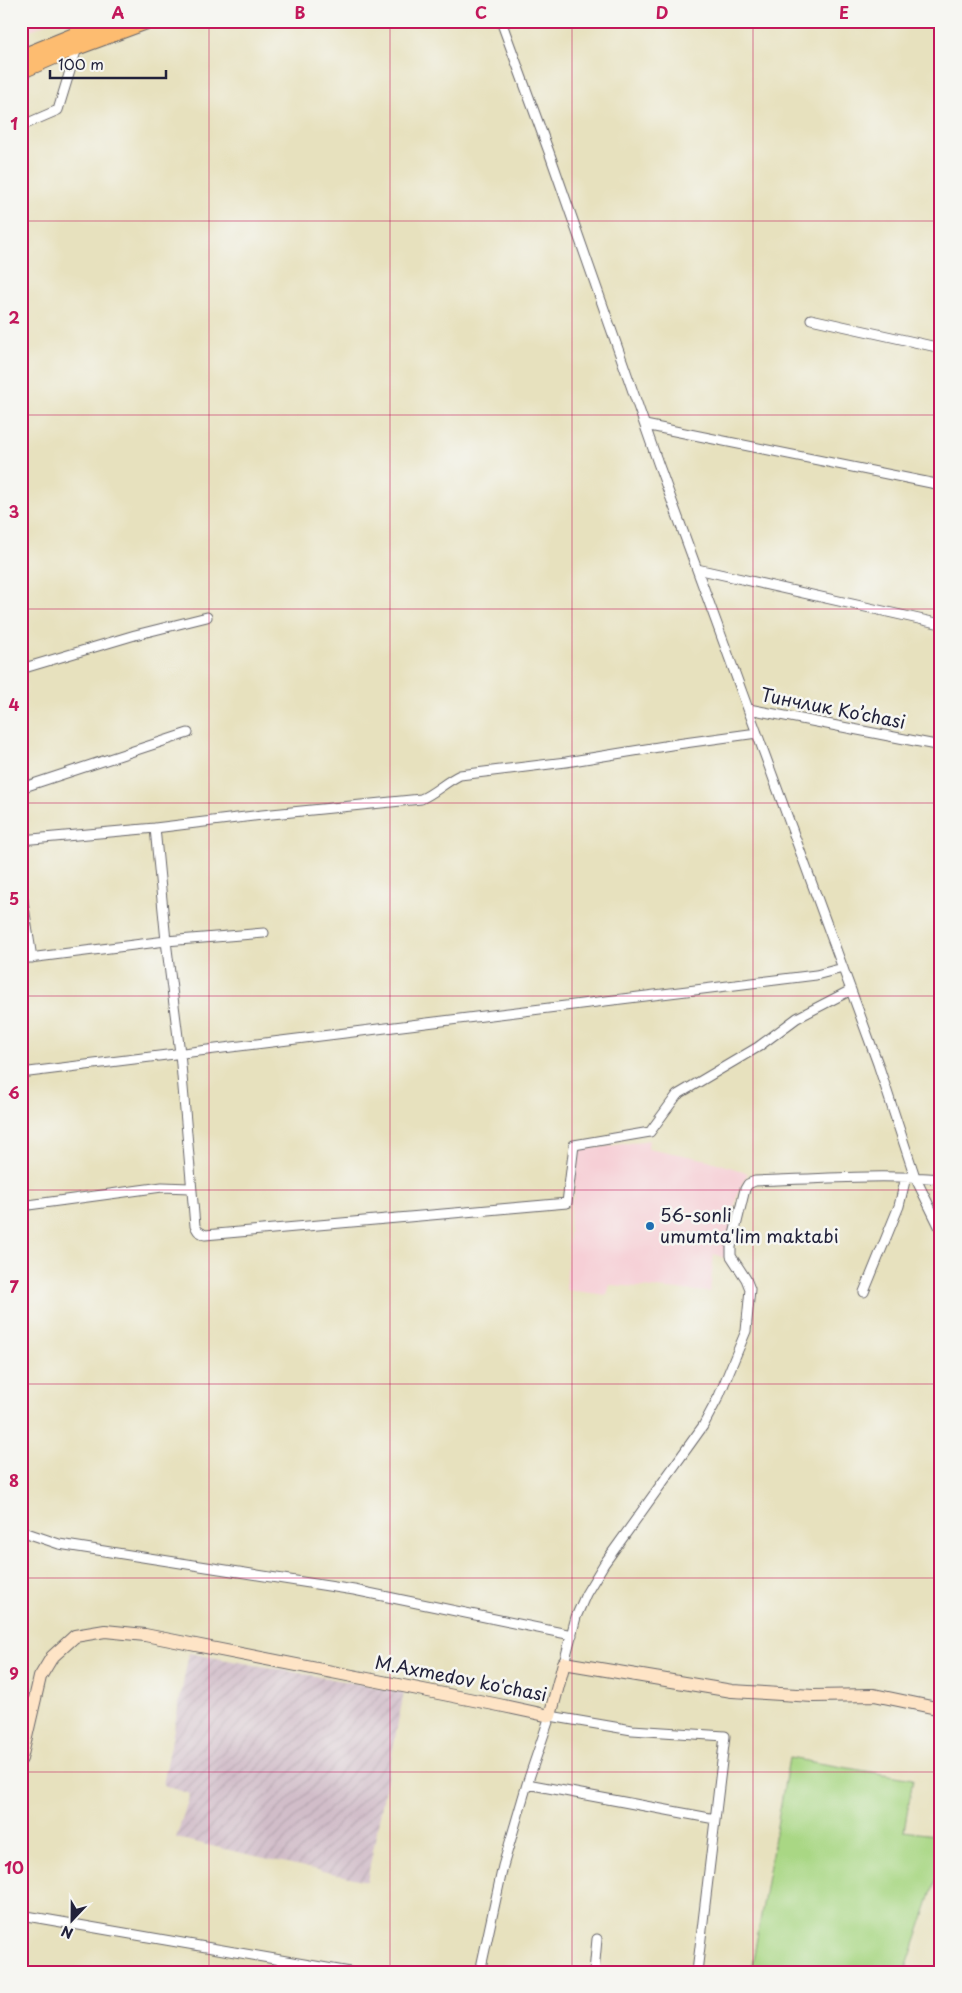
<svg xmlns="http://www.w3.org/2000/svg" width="962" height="1993" font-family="'Playpen Sans',sans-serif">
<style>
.built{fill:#f6cfd6}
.industrial{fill:url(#industrial-furrows)}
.pitch{fill:#a9d784;stroke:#667c60}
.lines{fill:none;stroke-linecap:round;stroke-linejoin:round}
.minor-casing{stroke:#676569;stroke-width:11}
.secondary-casing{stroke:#676569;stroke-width:14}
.trunk-casing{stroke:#676569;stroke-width:17}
.minor{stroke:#fff;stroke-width:9}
.secondary{stroke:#fee4c6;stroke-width:12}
.trunk{stroke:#fdbc70;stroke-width:15}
.grid{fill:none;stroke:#c2185b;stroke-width:1;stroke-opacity:0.55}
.poi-dot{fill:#1f6fb2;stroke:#f6f6f2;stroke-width:2}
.labels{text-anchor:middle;stroke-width:5;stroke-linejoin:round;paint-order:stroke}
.street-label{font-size:18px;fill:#22223b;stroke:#f6f6f2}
.poi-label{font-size:18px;fill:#22223b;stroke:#f6f6f2;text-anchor:start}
.neatline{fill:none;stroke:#c2185b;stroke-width:2}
.grid-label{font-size:16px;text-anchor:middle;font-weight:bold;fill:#c2185b}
</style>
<defs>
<pattern id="industrial-furrows" width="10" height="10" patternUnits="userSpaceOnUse" patternTransform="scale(1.25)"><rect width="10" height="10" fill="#d1bdc9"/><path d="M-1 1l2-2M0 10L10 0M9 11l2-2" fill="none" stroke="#b3a2ae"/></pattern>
</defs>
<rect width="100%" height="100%" fill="#f6f6f2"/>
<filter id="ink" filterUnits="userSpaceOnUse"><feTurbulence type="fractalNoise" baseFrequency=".02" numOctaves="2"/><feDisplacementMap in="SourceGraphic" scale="10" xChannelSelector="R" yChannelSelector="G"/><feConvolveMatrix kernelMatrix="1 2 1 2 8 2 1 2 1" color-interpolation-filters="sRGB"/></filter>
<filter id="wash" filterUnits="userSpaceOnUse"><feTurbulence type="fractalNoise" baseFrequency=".0096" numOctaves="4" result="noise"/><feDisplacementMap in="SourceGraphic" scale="20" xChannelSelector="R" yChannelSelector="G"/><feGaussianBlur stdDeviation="1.12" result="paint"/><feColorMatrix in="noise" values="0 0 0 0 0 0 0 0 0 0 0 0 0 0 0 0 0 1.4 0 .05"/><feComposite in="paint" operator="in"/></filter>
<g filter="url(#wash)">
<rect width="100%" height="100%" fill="#e7e1be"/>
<path class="built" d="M 21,21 L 53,21 L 21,34 Z
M 649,1140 L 648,1148 L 708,1160 L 748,1173 L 737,1195 L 724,1258 L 714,1254 L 710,1292 L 610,1285 L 607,1295 L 566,1290 L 571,1199 L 574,1198 L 575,1151 Z"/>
<path class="industrial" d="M 189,1653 L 404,1692 L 367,1881 L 176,1838 L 190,1794 L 163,1785 Z"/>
<path class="pitch" d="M 789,1758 L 913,1779 L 904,1831 L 941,1836 L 941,1864 L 905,1972 L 751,1972 Z"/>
</g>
<g filter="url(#ink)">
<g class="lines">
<defs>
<path id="minor" d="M 501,21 L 549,152 L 658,463 L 878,1064 L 915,1177 L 941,1230
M 21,126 L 58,110 L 77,48
M 811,319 L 941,348
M 645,425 L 941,485
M 697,569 L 941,624
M 21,669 L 135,635 L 207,617
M 749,709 L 941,746
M 21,788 L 188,733
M 21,840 L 155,828
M 21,888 L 32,958
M 264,933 L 166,941 L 180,1053 L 195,1226 L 198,1231 L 205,1235 L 567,1203 L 574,1145 L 650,1132 L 677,1095 L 758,1047 L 797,1018 L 851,990
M 21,959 L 166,941 L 155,828 L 262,815 L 421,799 C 435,793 445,782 460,775 L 566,762 L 677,744 L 757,733
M 21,1073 L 816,975 L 843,968
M 21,1206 L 162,1187 L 190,1188
M 864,1292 L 899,1206 L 906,1177
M 21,1531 L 59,1544 L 354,1590 L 572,1635
M 564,1663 L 576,1617 L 586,1594 L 604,1564 L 703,1426 L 719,1396 L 746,1331 L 750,1289 L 746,1279 L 731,1256 L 731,1247 L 745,1189 L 748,1184 L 755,1181 C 816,1179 879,1174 941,1179
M 527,1784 L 715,1819
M 21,1915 L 350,1972
M 480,1972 L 503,1866 L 527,1784 L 550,1716 L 632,1730 L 725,1736 L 697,1972
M 594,1972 L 597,1939"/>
<path id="secondary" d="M 21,1759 L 40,1677 L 52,1657 L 75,1636 L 105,1631 L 145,1635 L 499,1705 L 550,1716 L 564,1663 L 732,1691 L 813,1696 L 874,1695 L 941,1709"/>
<path id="trunk" d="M 21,57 L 110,21
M 21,71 L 67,51 L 148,21"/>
</defs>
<use href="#minor" class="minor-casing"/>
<use href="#secondary" class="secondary-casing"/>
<use href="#trunk" class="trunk-casing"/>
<use href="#minor" class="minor"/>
<use href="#secondary" class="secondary"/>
<use href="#trunk" class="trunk"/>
</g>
</g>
<path class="grid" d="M 209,21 L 209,1972M 390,21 L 390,1972M 572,21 L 572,1972M 753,21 L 753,1972M 21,221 L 941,221M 21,415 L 941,415M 21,609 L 941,609M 21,803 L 941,803M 21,996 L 941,996M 21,1190 L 941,1190M 21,1384 L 941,1384M 21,1578 L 941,1578M 21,1772 L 941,1772"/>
<circle class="poi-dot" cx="650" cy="1226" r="5"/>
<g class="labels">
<g class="street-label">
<text transform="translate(833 709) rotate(11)" y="6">Тинчлик Ko’chasi</text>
<text transform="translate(461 1679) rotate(11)" y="6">M.Axmedov ko'chasi</text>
</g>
<g class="poi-label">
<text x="660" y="1222">56-sonli<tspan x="660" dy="21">umumta'lim maktabi</tspan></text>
</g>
</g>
<rect width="962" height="1993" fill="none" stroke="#f6f6f2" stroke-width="55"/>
<g transform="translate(72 1920) rotate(202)" stroke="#f6f6f2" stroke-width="4" paint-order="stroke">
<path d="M0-4L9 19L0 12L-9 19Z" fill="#22223b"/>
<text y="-8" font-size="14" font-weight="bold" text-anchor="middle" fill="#22223b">N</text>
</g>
<path d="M50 70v8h116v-8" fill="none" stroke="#22223b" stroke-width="2.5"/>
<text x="58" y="70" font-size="15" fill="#22223b" stroke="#f6f6f2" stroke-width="4" paint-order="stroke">100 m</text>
<rect x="28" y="28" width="906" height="1938" class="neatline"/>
<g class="grid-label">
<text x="118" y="19">A</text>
<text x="300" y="19">B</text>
<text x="481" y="19">C</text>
<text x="662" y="19">D</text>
<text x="844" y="19">E</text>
<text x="14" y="130">1</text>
<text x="14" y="324">2</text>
<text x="14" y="518">3</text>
<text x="14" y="711">4</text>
<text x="14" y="905">5</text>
<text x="14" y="1099">6</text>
<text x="14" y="1293">7</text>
<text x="14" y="1487">8</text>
<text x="14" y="1680">9</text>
<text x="14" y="1874">10</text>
</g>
</svg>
